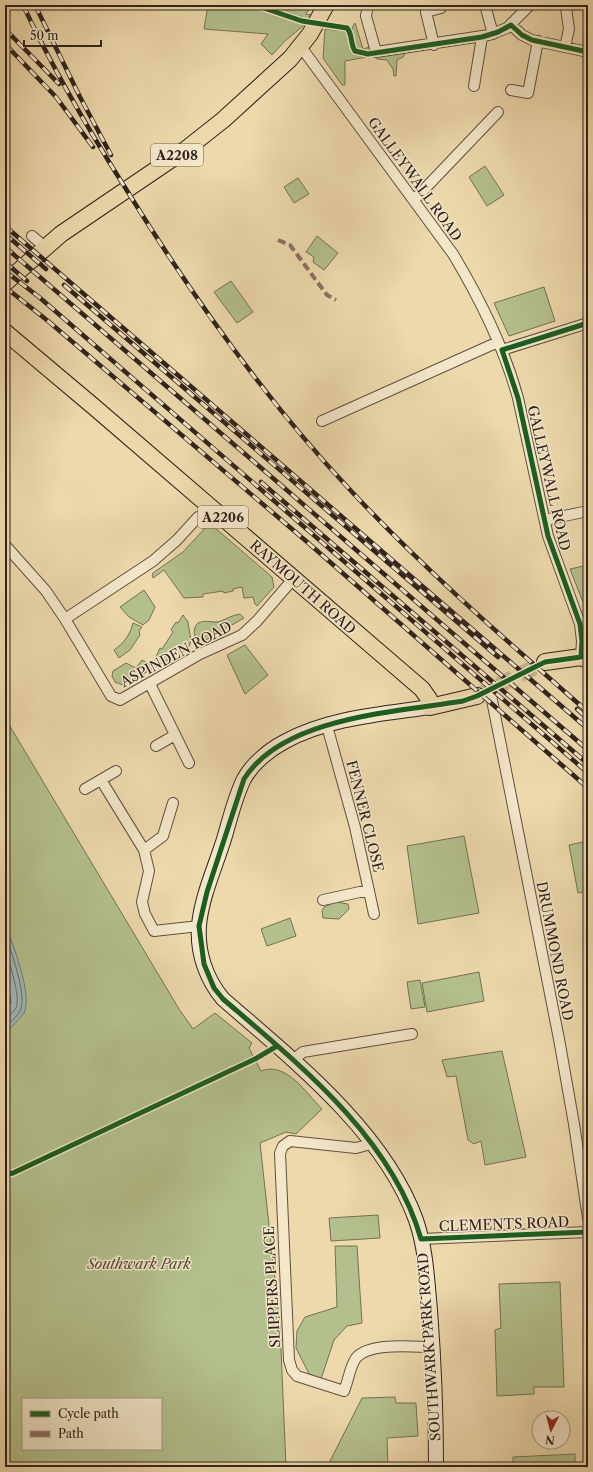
<svg xmlns="http://www.w3.org/2000/svg" width="593" height="1472" font-family="'Libre Caslon Text',serif">
<style>
.green{fill:#b3c08d;stroke:#727254;fill-rule:evenodd}
.water{fill:#a0b7b6;stroke:#737c78}
.lines{fill:none;stroke-linecap:round;stroke-linejoin:round}
.shore{stroke:#686d68;stroke-width:1}
.primary-tunnel{stroke:#c7b58f;stroke-width:16;stroke-dasharray:16 8;stroke-linecap:butt}
.street-casing{stroke:#5f503f;stroke-width:12}
.secondary-casing{stroke:#30231b;stroke-width:16}
.primary-casing{stroke:#30231b;stroke-width:18}
.street{stroke:#f3e6c9;stroke-width:10}
.secondary{stroke:#f3e6c9;stroke-width:14}
.primary{stroke:#edd9ac;stroke-width:16}
.rail-casing{stroke:#30231b;stroke-width:4.5}
.rail{stroke:#f3e6c9;stroke-width:3;stroke-dasharray:9;stroke-linecap:butt}
.quiet{stroke:#8d6e63;stroke-width:4;stroke-dasharray:8 4;stroke-linecap:butt}
.cycleway-casing{stroke:#f3e6c9;stroke-width:8}
.cycleway{stroke:#1b5e20;stroke-width:5}
.labels{text-anchor:middle;stroke-width:3;stroke-linejoin:round;paint-order:stroke}
.shield{fill:#f3e6c9;stroke:#6a5e4f;stroke-width:1}
.shield-label{font-size:13px;font-weight:bold;fill:#30231b}
.street-label{font-size:14px;fill:#30231b;stroke:#f3e6c9}
.park-label{font-size:14px;font-style:italic;fill:#514a38;stroke:#f3e6c9}
</style>
<rect width="100%" height="100%" fill="#edd9ac"/>
<filter id="stains"><feTurbulence type="fractalNoise" baseFrequency=".005" numOctaves="4"/><feColorMatrix values="0 0 0 0 .2 0 0 0 0 .09 0 0 0 0 .02 0 0 0 .5 -.17"/></filter>
<radialGradient id="worn" r=".72"><stop offset=".6" stop-color="#630" stop-opacity="0"/><stop offset="1" stop-color="#630" stop-opacity=".3"/></radialGradient>
<path class="green" d="M 208,5 L 243,5 L 304,25 L 285,41 L 272,55 L 261,44 L 268,34 L 204,29 Z
M 265,5 L 307,5 L 310,8 L 306,14 L 311,15 L 309,19 L 305,18 Z
M 355,23 L 363,49 L 370,47 L 370,50 C 354,53 354,41 352,28 Z
M 325,29 L 345,31 C 349,35 350,47 355,55 L 367,57 L 345,61 L 345,85 L 342,85 L 323,58 Z
M 406,52 L 403,57 L 397,60 L 396,76 L 394,76 L 393,69 L 387,60 L 377,59 L 377,56 Z
M 485,166 L 504,195 L 487,206 L 469,177 Z
M 298,178 L 309,194 L 294,203 L 284,187 Z
M 317,236 L 338,253 L 324,270 L 313,262 L 314,257 L 306,252 Z
M 231,281 L 253,312 L 237,323 L 214,292 Z
M 544,287 L 555,321 L 509,336 L 494,303 Z
M 207,526 L 214,527 L 272,577 L 274,587 L 257,606 L 255,604 L 253,597 L 244,598 L 242,587 L 233,589 L 233,591 L 224,593 L 223,591 L 203,594 L 203,597 L 184,598 L 164,570 L 153,578 L 152,576 L 153,573 L 183,552 Z
M 588,565 L 588,615 L 570,569 Z
M 144,590 L 155,607 L 149,620 L 143,625 L 129,617 L 120,607 Z
M 240,614 L 244,618 L 201,643 C 193,638 192,629 198,623 C 207,619 214,624 221,621 C 228,618 233,615 240,614 Z
M 183,615 L 188,622 L 191,641 L 188,649 L 123,685 L 115,682 L 112,676 L 113,671 L 126,663 L 136,668 L 142,660 L 152,666 L 160,648 L 162,649 L 173,632 L 171,630 L 176,622 L 178,623 Z
M 133,623 L 142,627 L 139,631 L 140,635 L 130,650 L 119,658 L 114,650 C 124,643 130,635 133,623 Z
M 245,645 L 268,675 L 245,694 L 227,655 Z
M 5,718 L 179,1009 L 193,1029 L 215,1013 L 252,1043 L 249,1048 L 261,1071 C 286,1061 306,1093 322,1109 L 296,1134 L 286,1132 L 260,1143 L 280,1325 L 286,1467 L 5,1467 ZM 23,1399 L 161,1399 L 161,1449 L 23,1449 Z
M 464,836 L 479,913 L 418,924 L 407,846 Z
M 588,841 L 588,891 L 578,893 L 569,845 Z
M 336,902 L 348,904 L 349,909 L 339,919 L 323,918 L 322,911 L 324,907 Z
M 290,918 L 296,936 L 267,946 L 261,929 Z
M 479,972 L 484,1001 L 427,1012 L 422,983 Z
M 420,980 L 425,1007 L 411,1009 L 407,982 Z
M 502,1051 L 526,1157 L 485,1165 L 481,1141 L 474,1144 L 468,1140 L 456,1076 L 447,1077 L 442,1060 Z
M 378,1215 L 380,1238 L 331,1241 L 329,1218 Z
M 335,1246 L 357,1246 L 362,1323 L 347,1326 L 334,1340 L 321,1379 L 309,1374 L 296,1348 L 297,1331 L 305,1317 L 337,1307 Z
M 560,1282 L 564,1387 L 534,1387 L 534,1394 L 497,1396 L 495,1330 L 501,1328 L 499,1284 Z
M 395,1397 L 396,1403 L 416,1403 L 418,1436 L 387,1438 L 388,1467 L 327,1467 L 362,1398 Z
M 575,1454 L 575,1467 L 513,1467 L 513,1457 Z"/>
<path class="water" d="M 5,924 C 12,942 33,995 24,1013 C 19,1020 11,1027 5,1033 Z"/>
<g class="lines">
<path class="shore" d="M 5,935 C 11,951 26,992 21,1008 C 19,1016 10,1022 5,1027
M 5,950 C 9,961 21,997 16,1008 C 13,1013 8,1016 5,1020
M 5,968 L 11,1003 L 5,1011"/>
<path class="primary-tunnel" d="M 477,696 L 545,662"/>
<defs>
<path id="street" d="M 368,5 L 366,16 L 376,52 L 489,35 L 507,28 L 530,5
M 485,5 L 493,34
M 511,25 L 522,35 L 532,40 L 588,52
M 434,45 L 426,12 L 441,8
M 301,47 L 453,254 C 480,299 504,347 518,398 L 548,536 L 580,624 L 582,641 L 581,657
M 565,47 L 569,29 L 566,8
M 474,86 L 482,37
M 511,90 L 528,93 L 538,41
M 414,200 L 498,112
M 32,236 L 45,247
M 502,350 L 588,323
M 322,421 L 498,342
M 545,520 L 588,511
M 5,545 L 46,591 L 65,619 L 111,696 L 120,700 L 200,654 L 242,635 L 257,621 L 294,578
M 65,619 L 153,561 L 177,540 L 198,517
M 150,684 L 189,763
M 490,690 L 559,1039 L 574,1124 L 588,1218
M 327,726 L 355,827 L 374,914
M 156,746 L 175,735
M 101,780 L 144,850
M 85,789 L 116,771
M 173,803 L 163,836 L 144,850 L 149,871 L 142,902 L 145,914 L 154,931 L 199,926
M 323,900 L 369,890
M 293,1060 L 303,1052 L 412,1034
M 371,1144 L 356,1148 L 290,1141 L 283,1146 L 280,1153 L 289,1360 L 292,1370 L 297,1376 L 344,1391 C 348,1382 350,1366 356,1358 C 370,1342 412,1347 432,1347
M 421,1239 L 588,1232"/>
<path id="secondary" d="M 430,707 C 382,714 327,718 284,742 C 269,750 252,764 244,779 C 235,797 230,819 224,839 C 216,865 201,898 199,926 C 197,952 206,979 223,999 C 292,1059 384,1131 416,1220 C 426,1249 427,1279 430,1310 C 434,1362 436,1415 436,1467"/>
<path id="primary" d="M 5,283 L 61,234 L 185,150 L 223,120 L 290,59 L 310,34 L 326,5
M 5,332 L 93,406 L 422,689 L 429,699 L 430,707 L 477,696
M 545,662 L 581,657 L 588,660"/>
</defs>
<use href="#street" class="street-casing"/>
<use href="#secondary" class="secondary-casing"/>
<use href="#primary" class="primary-casing"/>
<use href="#street" class="street"/>
<use href="#secondary" class="secondary"/>
<use href="#primary" class="primary"/>
<defs>
<path id="rail" d="M 23,5 C 53,69 88,129 126,189 C 192,296 266,401 353,493 C 426,571 507,641 588,712
M 35,5 L 80,97 L 111,155
M 5,29 L 59,84
M 5,44 L 56,97 L 93,147
M 5,226 L 588,729
M 5,234 L 46,269
M 5,247 L 588,750
M 5,262 L 27,281
M 5,271 L 39,297 L 588,773
M 64,285 L 498,657
M 5,287 L 48,321 L 306,541 L 588,788
M 261,482 L 588,764
M 577,709 L 588,719"/>
</defs>
<use href="#rail" class="rail-casing"/>
<use href="#rail" class="rail"/>
<path class="quiet" d="M 278,240 L 290,245 L 327,295 L 336,300"/>
<defs>
<path id="cycleway" d="M 255,5 L 302,21 L 347,28 C 353,35 350,44 355,51 L 368,54 L 482,37 L 498,32 L 511,25 L 522,35 L 532,40 L 588,52
M 588,323 L 502,350 L 518,398 L 548,536 L 580,624 L 582,641 L 581,657 L 545,662 L 477,696 L 463,701 C 396,712 283,717 244,779 L 207,892 L 199,926 L 204,964 L 214,988 L 223,999 C 300,1065 392,1138 421,1239 L 588,1232
M 5,1175 L 13,1173 L 255,1059 L 277,1046"/>
</defs>
<use href="#cycleway" class="cycleway-casing"/>
<use href="#cycleway" class="cycleway"/>
</g>
<g class="labels">
<g class="shield">
<rect x="151" y="144" width="52" height="22" rx="3"/>
<rect x="198" y="506" width="50" height="22" rx="3"/>
</g>
<g class="shield-label">
<text x="177" y="160">A2208</text>
<text x="223" y="522">A2206</text>
</g>
<g class="street-label">
<text transform="translate(415 179) rotate(54)" y="5">GALLEYWALL ROAD</text>
<text transform="translate(549 478) rotate(77)" y="5">GALLEYWALL ROAD</text>
<text transform="translate(303 587) rotate(41)" y="5">RAYMOUTH ROAD</text>
<text transform="translate(176 654) rotate(-28)" y="5">ASPINDEN ROAD</text>
<text transform="translate(365 816) rotate(76)" y="5">FENNER CLOSE</text>
<text transform="translate(555 951) rotate(79)" y="5">DRUMMOND ROAD</text>
<text transform="translate(504 1224) rotate(-2)" y="5">CLEMENTS ROAD</text>
<text transform="translate(272 1287) rotate(-93)" y="5">SLIPPERS PLACE</text>
<text transform="translate(429 1347) rotate(-94)" y="5">SOUTHWARK PARK ROAD</text>
</g>
<g class="park-label">
<text x="139" y="1269">Southwark Park</text>
</g>
</g>
<rect width="593" height="1472" fill="none" stroke="#edd9ac" stroke-width="20"/>
<rect x="6" y="6" width="581" height="1460" fill="none" stroke="#30231b" stroke-width="2"/>
<rect x="10" y="10" width="573" height="1452" fill="none" stroke="#30231b"/>
<rect x="22" y="1398" width="140" height="52" fill="#f3e6c9" stroke="#a59883"/>
<rect x="30" y="1411" width="20" height="6" fill="#1b5e20" stroke="#a59883"/>
<text x="58" y="1418" font-size="12" fill="#30231b">Cycle path</text>
<rect x="30" y="1431" width="20" height="6" fill="#8d6e63" stroke="#a59883"/>
<text x="58" y="1438" font-size="12" fill="#30231b">Path</text>
<g transform="translate(551 1430) rotate(186)"><circle r="19" fill="#f3e6c9" stroke="#a59883"/>
<path d="M0-3L7 15L0 10L-7 15Z" fill="#8f2418"/>
<text y="-6" font-size="11" font-weight="bold" text-anchor="middle" fill="#30231b">N</text>
</g>
<path d="M24 40v6h77v-6" fill="none" stroke="#30231b" stroke-width="2"/>
<text x="30" y="40" font-size="12" fill="#30231b" stroke="#f3e6c9" stroke-width="3" paint-order="stroke">50 m</text>
<rect width="100%" height="100%" filter="url(#stains)"/>
<rect width="100%" height="100%" fill="url(#worn)"/>
</svg>
